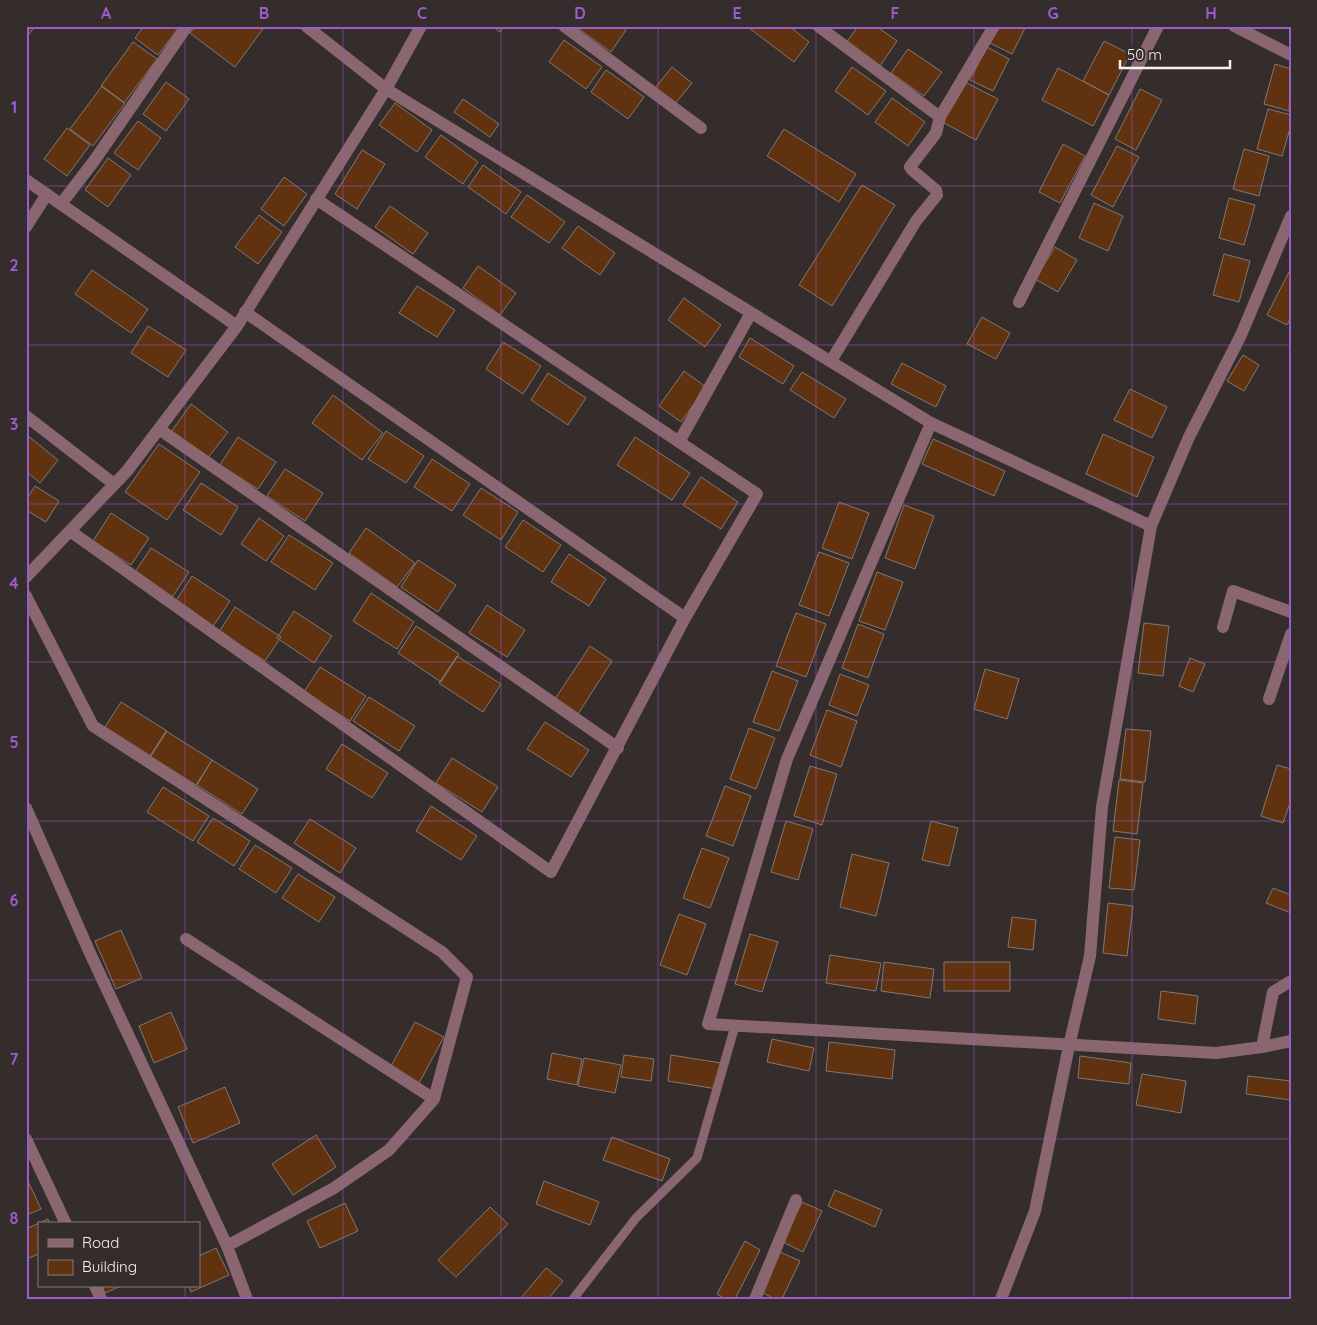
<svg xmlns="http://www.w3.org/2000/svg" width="1317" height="1325" font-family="Quicksand,sans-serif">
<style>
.building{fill:#613210;stroke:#807873}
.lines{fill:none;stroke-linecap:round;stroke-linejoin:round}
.service{stroke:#8a6770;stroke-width:9}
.minor{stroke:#8a6770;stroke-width:12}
.tertiary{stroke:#8a6770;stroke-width:12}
.grid{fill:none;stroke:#9a5dcb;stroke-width:1;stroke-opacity:0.55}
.neatline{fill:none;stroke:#9a5dcb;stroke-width:2}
.grid-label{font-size:16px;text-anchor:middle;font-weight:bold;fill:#9a5dcb}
</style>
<rect width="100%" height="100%" fill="#352d2c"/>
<path class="building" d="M 26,26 L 35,26 L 26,38 Z
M 144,26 L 180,26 L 158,55 L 135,38 Z
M 196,26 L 265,26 L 235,67 L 190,33 Z
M 492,26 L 505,26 L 500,32 Z
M 575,26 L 621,26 L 626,30 L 611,52 Z
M 751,26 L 789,26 L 809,42 L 794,62 L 749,28 Z
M 858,26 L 876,26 L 897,41 L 880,66 L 847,42 Z
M 999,26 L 1026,26 L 1012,54 L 990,43 Z
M 564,40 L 602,67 L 586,89 L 549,62 Z
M 1104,41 L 1130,54 L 1109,95 L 1083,81 Z
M 133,42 L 157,59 L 124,103 L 101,86 Z
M 987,47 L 1009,59 L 993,91 L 970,80 Z
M 908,49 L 942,72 L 924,96 L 891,73 Z
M 1275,64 L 1291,69 L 1289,111 L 1264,104 Z
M 672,67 L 692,83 L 674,105 L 655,88 Z
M 852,67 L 886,91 L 868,115 L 835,91 Z
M 1058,68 L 1109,95 L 1093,126 L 1042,100 Z
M 606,70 L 644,97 L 628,119 L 591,92 Z
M 963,81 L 998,99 L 976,140 L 942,122 Z
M 166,82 L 189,99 L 166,131 L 143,114 Z
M 102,86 L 125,103 L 93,146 L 70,129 Z
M 1140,89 L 1162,100 L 1136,150 L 1115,139 Z
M 892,98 L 925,122 L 908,146 L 875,122 Z
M 463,99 L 499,124 L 490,137 L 454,112 Z
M 395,103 L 432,130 L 417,152 L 379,125 Z
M 1268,109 L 1291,115 L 1291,125 L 1282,156 L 1257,149 Z
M 138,121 L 161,138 L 138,170 L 114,153 Z
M 67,128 L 90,145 L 67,176 L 44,159 Z
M 784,129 L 856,174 L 839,202 L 767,156 Z
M 441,135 L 478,162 L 463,184 L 425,157 Z
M 1063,144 L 1085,156 L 1060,203 L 1039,192 Z
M 1117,146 L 1139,157 L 1113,207 L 1091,195 Z
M 1244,149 L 1269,156 L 1259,196 L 1233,189 Z
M 362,150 L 385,164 L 357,209 L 335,194 Z
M 108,158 L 131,175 L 108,207 L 85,190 Z
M 483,165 L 521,192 L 506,214 L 468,187 Z
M 284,177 L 307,194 L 284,226 L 261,209 Z
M 862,185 L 895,205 L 832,306 L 799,285 Z
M 527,195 L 565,222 L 549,243 L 511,217 Z
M 1229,198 L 1255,205 L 1244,245 L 1219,238 Z
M 1094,203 L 1123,216 L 1108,251 L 1079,238 Z
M 390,206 L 428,233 L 413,254 L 375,227 Z
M 259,215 L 282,232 L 258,264 L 235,247 Z
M 578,226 L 615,253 L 600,275 L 562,248 Z
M 1055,247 L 1077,260 L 1058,292 L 1035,279 Z
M 1224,254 L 1250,261 L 1239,302 L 1213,295 Z
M 478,266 L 516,293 L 500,315 L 463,288 Z
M 1291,268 L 1291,317 L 1287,325 L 1267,315 Z
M 92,270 L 148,309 L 131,333 L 75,294 Z
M 417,286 L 455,310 L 437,337 L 399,313 Z
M 684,298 L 721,325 L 705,347 L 668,320 Z
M 982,317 L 1010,333 L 996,359 L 967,344 Z
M 148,326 L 186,350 L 168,377 L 131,353 Z
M 750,338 L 794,366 L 783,384 L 739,357 Z
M 503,342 L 541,366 L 523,394 L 486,369 Z
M 1243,355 L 1259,365 L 1244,391 L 1227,381 Z
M 902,363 L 946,386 L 936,407 L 891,384 Z
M 684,371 L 706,387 L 681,422 L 659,406 Z
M 802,372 L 846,399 L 834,418 L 790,390 Z
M 548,373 L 586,398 L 568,425 L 531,400 Z
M 1130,389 L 1167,407 L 1152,438 L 1114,420 Z
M 333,395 L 383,433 L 362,460 L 312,423 Z
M 191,404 L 228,432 L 207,459 L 171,432 Z
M 386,431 L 424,456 L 406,483 L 368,459 Z
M 1103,434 L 1154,457 L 1137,497 L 1086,474 Z
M 28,436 L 58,460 L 40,483 L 26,471 L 26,439 Z
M 238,437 L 276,462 L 258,489 L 220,465 Z
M 635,437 L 690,473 L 672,500 L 617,465 Z
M 933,439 L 1005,471 L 994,496 L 922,464 Z
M 159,444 L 200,472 L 167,520 L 125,492 Z
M 432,459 L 470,484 L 452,511 L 414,487 Z
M 285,469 L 323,493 L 305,521 L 267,496 Z
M 701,477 L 738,502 L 721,529 L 683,505 Z
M 201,483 L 238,507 L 221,535 L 183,510 Z
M 35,486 L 59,501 L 46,522 L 26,510 L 26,500 Z
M 481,488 L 518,512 L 501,540 L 463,515 Z
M 839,502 L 869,513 L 852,559 L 822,548 Z
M 904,505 L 934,516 L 915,569 L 885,558 Z
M 111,513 L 149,538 L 131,565 L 93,541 Z
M 259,518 L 284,536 L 266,561 L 241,544 Z
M 523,520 L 561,545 L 543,572 L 505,547 Z
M 366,528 L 415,563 L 397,587 L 349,553 Z
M 289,535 L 333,563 L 315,590 L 271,562 Z
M 151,548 L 189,572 L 171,599 L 133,575 Z
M 819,552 L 849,563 L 829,616 L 799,605 Z
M 569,554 L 606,579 L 589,606 L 551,582 Z
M 418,560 L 456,585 L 438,612 L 401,587 Z
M 877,572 L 903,582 L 885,630 L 859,621 Z
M 192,576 L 230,601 L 212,628 L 174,604 Z
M 371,593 L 414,622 L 397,649 L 353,621 Z
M 487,605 L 525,630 L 507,657 L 469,633 Z
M 235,607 L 281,637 L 265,661 L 219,632 Z
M 294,611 L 332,636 L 314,663 L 277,638 Z
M 796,613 L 826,624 L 806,677 L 776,666 Z
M 1144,623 L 1169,626 L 1163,676 L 1138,673 Z
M 858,624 L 884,634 L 868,678 L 842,668 Z
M 416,626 L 459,654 L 441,682 L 398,653 Z
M 590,646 L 612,661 L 578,714 L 555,699 Z
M 457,656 L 501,684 L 483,712 L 439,683 Z
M 1190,658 L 1205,664 L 1193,692 L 1179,686 Z
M 320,667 L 366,696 L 350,721 L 304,692 Z
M 985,669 L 1019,679 L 1007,719 L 974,709 Z
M 772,671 L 798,681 L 779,731 L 753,722 Z
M 840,674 L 869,685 L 857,716 L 829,705 Z
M 369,697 L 415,726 L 399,751 L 353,721 Z
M 121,702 L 167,731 L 151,756 L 105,727 Z
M 827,710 L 857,721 L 841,767 L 810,755 Z
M 545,722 L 589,750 L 571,777 L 527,749 Z
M 749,728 L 775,738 L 756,789 L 730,779 Z
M 1126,729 L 1151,731 L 1145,782 L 1120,779 Z
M 166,731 L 212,760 L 196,785 L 150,756 Z
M 342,744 L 388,773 L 372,798 L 326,769 Z
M 452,758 L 498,787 L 482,812 L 436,783 Z
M 212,760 L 258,789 L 242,814 L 197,785 Z
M 1277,765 L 1291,769 L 1291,800 L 1283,823 L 1261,816 Z
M 810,766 L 837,774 L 822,825 L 794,816 Z
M 1119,780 L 1143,783 L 1137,834 L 1113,831 Z
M 725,786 L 751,796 L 733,846 L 706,836 Z
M 163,787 L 209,816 L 193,841 L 147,812 Z
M 431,806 L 477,836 L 461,860 L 416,831 Z
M 213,818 L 250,841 L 234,866 L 197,842 Z
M 310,819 L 356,848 L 340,873 L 294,843 Z
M 786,821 L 813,829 L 798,880 L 771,872 Z
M 931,821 L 958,828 L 949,866 L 922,860 Z
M 1115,837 L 1140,840 L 1134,890 L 1109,888 Z
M 255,845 L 292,868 L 276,893 L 239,869 Z
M 702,848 L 729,858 L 710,908 L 683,898 Z
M 852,854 L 889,863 L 876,916 L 840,907 Z
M 298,874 L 335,897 L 319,922 L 282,898 Z
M 1273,888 L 1291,895 L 1291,913 L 1266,903 Z
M 1108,903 L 1133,906 L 1127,956 L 1103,953 Z
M 679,914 L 706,924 L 687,975 L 660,965 Z
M 1012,917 L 1036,920 L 1033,950 L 1008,947 Z
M 121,930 L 142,978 L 116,989 L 95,941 Z
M 750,934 L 778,942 L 762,992 L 735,984 Z
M 830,955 L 881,963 L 876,991 L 826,983 Z
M 884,962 L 934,969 L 930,998 L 881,991 Z
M 944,962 L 1010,962 L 1010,991 L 944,991 Z
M 1161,991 L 1198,996 L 1195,1024 L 1158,1019 Z
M 171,1012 L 187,1049 L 154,1063 L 139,1026 Z
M 415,1022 L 444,1037 L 419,1083 L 390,1068 Z
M 772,1039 L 814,1048 L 809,1071 L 767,1062 Z
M 829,1042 L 895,1050 L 892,1079 L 826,1071 Z
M 552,1053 L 582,1059 L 577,1085 L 547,1079 Z
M 624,1055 L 654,1059 L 651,1081 L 621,1077 Z
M 671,1055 L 721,1063 L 717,1089 L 668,1081 Z
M 1080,1056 L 1131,1063 L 1129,1084 L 1078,1078 Z
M 584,1058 L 621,1065 L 615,1093 L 578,1086 Z
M 1142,1074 L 1186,1081 L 1181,1113 L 1136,1105 Z
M 1248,1076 L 1291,1081 L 1291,1100 L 1246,1094 Z
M 225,1087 L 240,1123 L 193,1143 L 178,1107 Z
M 316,1135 L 336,1167 L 293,1195 L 272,1164 Z
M 612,1137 L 670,1159 L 662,1181 L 603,1160 Z
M 27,1179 L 41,1209 L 26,1215 L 26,1180 Z
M 544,1181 L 599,1202 L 590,1225 L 536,1204 Z
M 835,1190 L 882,1210 L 875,1227 L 828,1206 Z
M 802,1202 L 822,1211 L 803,1252 L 783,1242 Z
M 345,1203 L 358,1231 L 320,1248 L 307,1221 Z
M 490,1207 L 508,1224 L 456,1277 L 438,1260 Z
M 48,1219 L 50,1224 L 39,1224 L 39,1254 L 26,1259 L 26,1229 Z
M 745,1241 L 760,1250 L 735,1299 L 725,1299 L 717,1294 Z
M 216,1248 L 229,1275 L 191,1292 L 189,1286 L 199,1286 L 199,1256 Z
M 780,1252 L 800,1261 L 782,1299 L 775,1299 L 761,1292 Z
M 546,1268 L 563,1281 L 548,1299 L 520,1299 Z
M 102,1286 L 121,1286 L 105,1293 Z"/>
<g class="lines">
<path class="service" d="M 573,1299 L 636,1218 L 697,1158 L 735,1026"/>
<path class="minor" d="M 306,26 L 386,89 L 931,423 L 1151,526
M 564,26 L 701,128
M 818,26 L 940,117 L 994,26
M 1234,26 L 1291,55
M 26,180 L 237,326
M 61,204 L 94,161 L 187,26
M 26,227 L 47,194
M 1019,302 L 1158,26
M 245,312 L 685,618 L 757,494 L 316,199
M 831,361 L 916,221 L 937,195 L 936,190 L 912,170 L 910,167 L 936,133 L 940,117
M 26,416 L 114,484
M 931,423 L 787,759 L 708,1024 L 1216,1053 L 1262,1047 L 1291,1041
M 159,429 L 618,748
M 679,442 L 751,313
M 70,531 L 551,872 L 685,618
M 26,577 L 127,471 L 237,326 L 386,89 L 421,26
M 26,596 L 93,726 L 442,952 L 467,977 L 434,1099 L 186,939
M 1223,627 L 1233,591 L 1291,612
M 1269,699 L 1291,634
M 26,808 L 89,951 L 227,1246 L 247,1299
M 1262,1047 L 1273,992 L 1291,981
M 26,1139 L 66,1224
M 227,1246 L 334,1188 L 389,1150 L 434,1099
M 95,1286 L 101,1299
M 755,1299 L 796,1200"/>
<path class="tertiary" d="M 1001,1299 L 1035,1211 L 1069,1046 L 1090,956 L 1102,807 L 1151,526 L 1189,437 L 1241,335 L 1291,216"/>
</g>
<path class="grid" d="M 185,26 L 185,1224M 343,26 L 343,1299M 501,26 L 501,1299M 658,26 L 658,1299M 816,26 L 816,1299M 974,26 L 974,1299M 1132,26 L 1132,1299M 26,186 L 1291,186M 26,345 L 1291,345M 26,504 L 1291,504M 26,662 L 1291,662M 26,821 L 1291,821M 26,980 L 1291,980M 26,1139 L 1291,1139M 185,1286 L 185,1299"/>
<rect width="1317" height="1325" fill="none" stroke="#352d2c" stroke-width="55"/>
<rect x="38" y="1222" width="162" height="65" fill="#352d2c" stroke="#837b7a"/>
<rect x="48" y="1239" width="25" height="8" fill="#8a6770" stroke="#837b7a"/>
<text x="82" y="1248" font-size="15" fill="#f7f1f0">Road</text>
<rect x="48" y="1260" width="25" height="15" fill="#613210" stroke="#837b7a"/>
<text x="82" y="1272" font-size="15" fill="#f7f1f0">Building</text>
<path d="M1120 60v8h110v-8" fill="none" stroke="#f7f1f0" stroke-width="2.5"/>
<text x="1127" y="60" font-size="15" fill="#f7f1f0" stroke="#352d2c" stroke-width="4" paint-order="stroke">50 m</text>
<rect x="28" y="28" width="1262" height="1270" class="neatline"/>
<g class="grid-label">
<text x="106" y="19">A</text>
<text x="264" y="19">B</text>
<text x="422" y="19">C</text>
<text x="580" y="19">D</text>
<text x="737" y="19">E</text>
<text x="895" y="19">F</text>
<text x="1053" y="19">G</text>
<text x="1211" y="19">H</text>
<text x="14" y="113">1</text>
<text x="14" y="271">2</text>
<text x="14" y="430">3</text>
<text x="14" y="589">4</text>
<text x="14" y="748">5</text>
<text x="14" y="906">6</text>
<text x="14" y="1065">7</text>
<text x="14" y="1224">8</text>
</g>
</svg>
